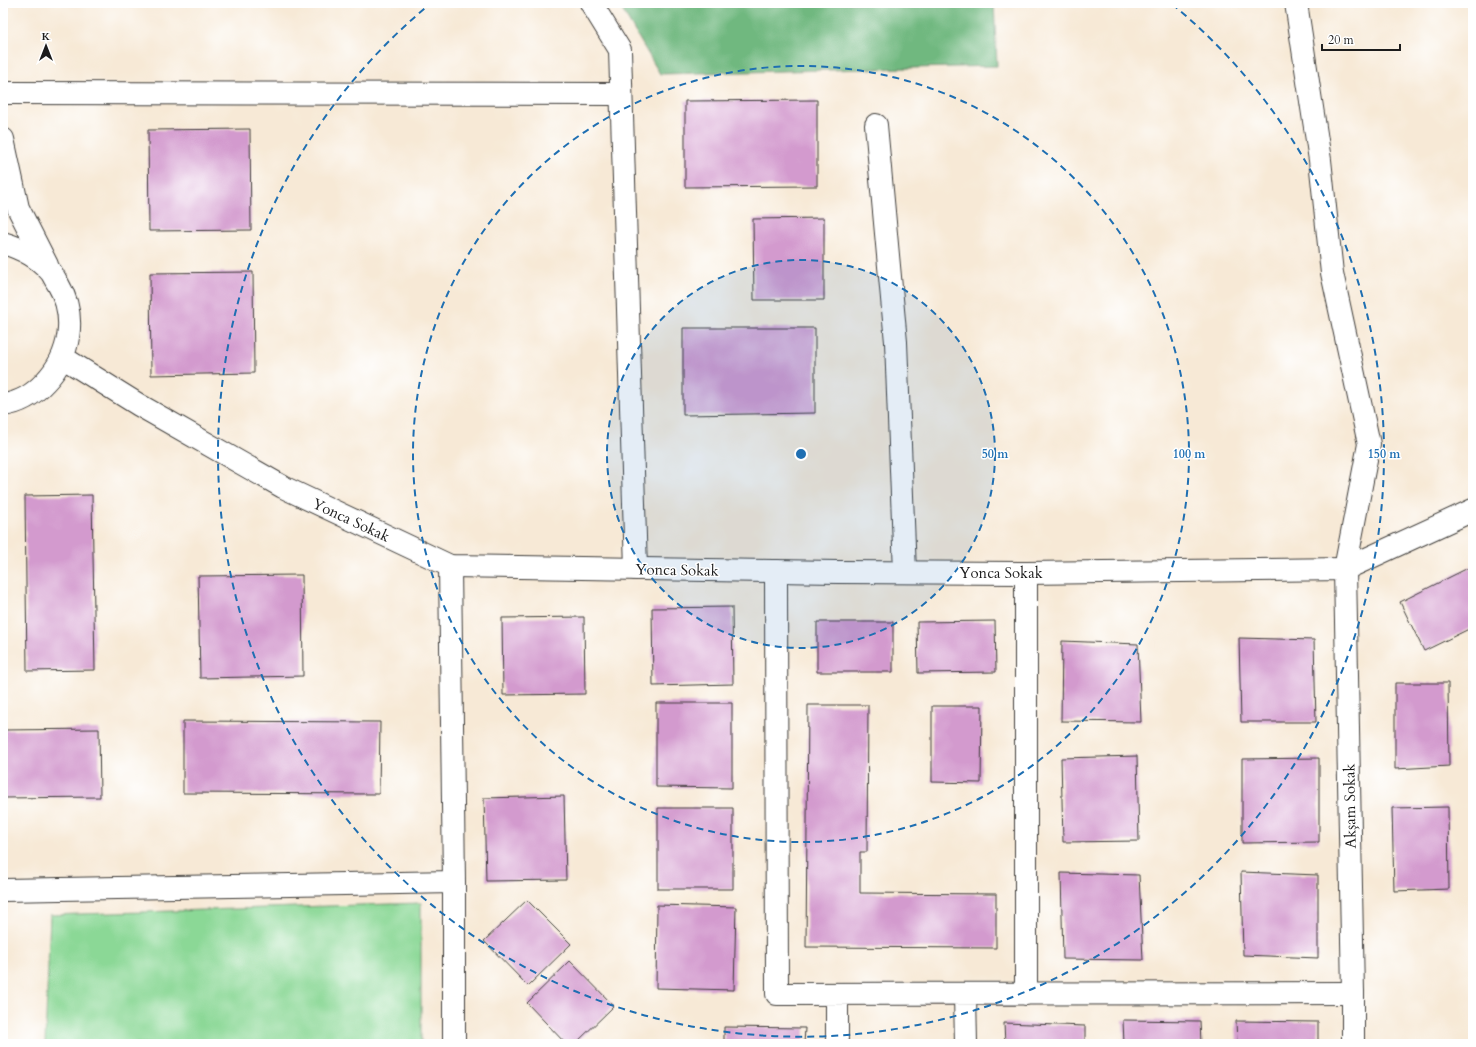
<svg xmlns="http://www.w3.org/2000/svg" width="1476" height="1047" font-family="Cardo,serif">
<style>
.green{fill:#8bd896;stroke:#547a59}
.forest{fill:#70b87f;stroke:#466a4e}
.building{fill:#d39ace}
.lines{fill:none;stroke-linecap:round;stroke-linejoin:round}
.street-casing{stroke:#3d3b38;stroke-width:24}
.secondary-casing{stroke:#3d3b38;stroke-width:24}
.street{stroke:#fff;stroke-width:22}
.secondary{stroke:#fff;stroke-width:22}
.ring{fill:none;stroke:#1f6fb2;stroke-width:2;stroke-dasharray:7 5}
.labels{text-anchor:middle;stroke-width:3;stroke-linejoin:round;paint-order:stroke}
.street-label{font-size:15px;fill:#1c1c1c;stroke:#fff}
.centre{fill:#1f6fb2;stroke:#fff;stroke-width:2}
.ring-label{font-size:12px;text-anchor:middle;font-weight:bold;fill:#1f6fb2;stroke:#fff;stroke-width:3;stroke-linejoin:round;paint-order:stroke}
</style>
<rect width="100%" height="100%" fill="#fff"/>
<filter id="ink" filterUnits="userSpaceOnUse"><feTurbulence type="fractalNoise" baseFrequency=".025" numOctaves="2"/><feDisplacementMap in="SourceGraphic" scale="8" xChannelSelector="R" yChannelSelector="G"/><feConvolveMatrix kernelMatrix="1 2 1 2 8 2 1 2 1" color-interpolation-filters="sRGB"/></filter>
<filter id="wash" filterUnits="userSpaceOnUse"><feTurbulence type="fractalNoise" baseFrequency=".012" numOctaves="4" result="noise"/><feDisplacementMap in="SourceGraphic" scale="16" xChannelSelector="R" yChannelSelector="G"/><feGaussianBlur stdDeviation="0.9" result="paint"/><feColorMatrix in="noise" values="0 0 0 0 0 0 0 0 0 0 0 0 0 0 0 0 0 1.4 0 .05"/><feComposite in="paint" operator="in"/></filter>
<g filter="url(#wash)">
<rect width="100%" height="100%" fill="#f7e9d6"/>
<path class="green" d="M 421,903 L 421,1044 L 45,1044 L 50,915 Z"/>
<path class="forest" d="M 618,3 L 994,3 L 997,66 L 660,74 Z"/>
<g id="blocks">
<path class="building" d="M 817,100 L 817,186 L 685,187 L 685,101 Z
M 250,129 L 251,230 L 149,231 L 148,130 Z
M 824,218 L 824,300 L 754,300 L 753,219 Z
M 253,272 L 254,373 L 151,375 L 150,273 Z
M 683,328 L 815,328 L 815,413 L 683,415 Z
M 92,495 L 95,670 L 27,671 L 25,496 Z
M 1470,567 L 1473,574 L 1473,627 L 1424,651 L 1400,602 Z
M 302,575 L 303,676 L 200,678 L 198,576 Z
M 732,607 L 733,684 L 653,686 L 652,608 Z
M 584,617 L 585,694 L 503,695 L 502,618 Z
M 995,621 L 996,672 L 918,673 L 917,622 Z
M 817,622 L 893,622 L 893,672 L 817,672 Z
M 1239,638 L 1314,640 L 1316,722 L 1241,722 Z
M 1062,641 L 1138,644 L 1141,722 L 1061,721 Z
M 1395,683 L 1448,683 L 1449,766 L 1395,769 Z
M 656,703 L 732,703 L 732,788 L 656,787 Z
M 808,705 L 868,705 L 867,852 L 860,852 L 860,893 L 996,894 L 996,948 L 806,947 Z
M 932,706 L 982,706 L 981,783 L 932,782 Z
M 183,721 L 380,722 L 379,794 L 183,793 Z
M 99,729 L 100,797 L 3,798 L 3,730 Z
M 1137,756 L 1139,841 L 1063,842 L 1061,758 Z
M 1319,758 L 1319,842 L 1242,843 L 1242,759 Z
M 564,796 L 566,880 L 486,881 L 484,798 Z
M 1448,807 L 1449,889 L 1394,891 L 1392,808 Z
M 658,808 L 733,808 L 733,889 L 658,889 Z
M 1241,872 L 1318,875 L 1318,958 L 1243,955 Z
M 1061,873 L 1139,875 L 1143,960 L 1063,959 Z
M 527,900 L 571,944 L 528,986 L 484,941 Z
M 657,905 L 736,907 L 734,990 L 656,988 Z
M 570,961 L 614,1006 L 575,1044 L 566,1044 L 527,1003 Z
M 1123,1020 L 1200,1021 L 1201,1044 L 1124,1044 Z
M 1236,1021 L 1318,1022 L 1318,1044 L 1237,1044 Z
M 1004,1023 L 1085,1026 L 1085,1044 L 1005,1044 Z
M 724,1027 L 805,1028 L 804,1044 L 724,1044 Z"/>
</g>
</g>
<g filter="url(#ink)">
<use href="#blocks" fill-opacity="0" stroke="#3d3b38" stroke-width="1"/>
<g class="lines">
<defs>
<path id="street" d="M 591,3 L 620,50 L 636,569
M 1296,3 L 1320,160 L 1332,273 L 1369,444 L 1345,569
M 3,93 L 621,94
M 876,125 L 896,342 L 905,572
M 450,566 L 454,882 L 454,1044
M 1345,569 L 1473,510
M 776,571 L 777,994 L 1353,993
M 1026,573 L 1026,994
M 3,890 L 454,882
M 965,994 L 966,1044
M 837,1044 L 837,994"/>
<path id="secondary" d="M 3,139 L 18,208 L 47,265
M 3,243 C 20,248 38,257 50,271 C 53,274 55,280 58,284 C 77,316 71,355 45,382 C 34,394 19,403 3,405
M 62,357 L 139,405 L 283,487 L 450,566 L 838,572 L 1026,573 L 1345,569 L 1353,993 L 1353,1044"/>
</defs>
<use href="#street" class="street-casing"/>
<use href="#secondary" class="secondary-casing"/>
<use href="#street" class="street"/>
<use href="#secondary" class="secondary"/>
</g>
</g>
<circle cx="801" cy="454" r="194" fill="#1f6fb2" fill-opacity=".12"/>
<g class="ring">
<circle cx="801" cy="454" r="194"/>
<circle cx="801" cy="454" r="388"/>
<path d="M1172 4A583 583 0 1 1 430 4"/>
</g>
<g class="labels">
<g class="street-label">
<text transform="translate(351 520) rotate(25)" y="5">Yonca Sokak</text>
<text transform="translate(677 570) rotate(1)" y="5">Yonca Sokak</text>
<text x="1001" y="578">Yonca Sokak</text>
<text transform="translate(1350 806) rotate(-91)" y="5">Akşam Sokak</text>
</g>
</g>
<circle cx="801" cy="454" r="6" class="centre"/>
<g class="ring-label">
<text x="995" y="458">50 m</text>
<text x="1189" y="458">100 m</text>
<text x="1384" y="458">150 m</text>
</g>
<rect width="1476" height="1047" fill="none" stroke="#fff" stroke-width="16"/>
<g transform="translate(46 46)" stroke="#ffffff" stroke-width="3" paint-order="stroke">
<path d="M0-3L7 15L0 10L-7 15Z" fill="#1c1c1c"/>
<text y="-6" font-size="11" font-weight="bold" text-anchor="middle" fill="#1c1c1c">K</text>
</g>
<path d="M1322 44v6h78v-6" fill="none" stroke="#1c1c1c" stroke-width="2"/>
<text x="1328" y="44" font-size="12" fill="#1c1c1c" stroke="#ffffff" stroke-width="3" paint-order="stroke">20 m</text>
</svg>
